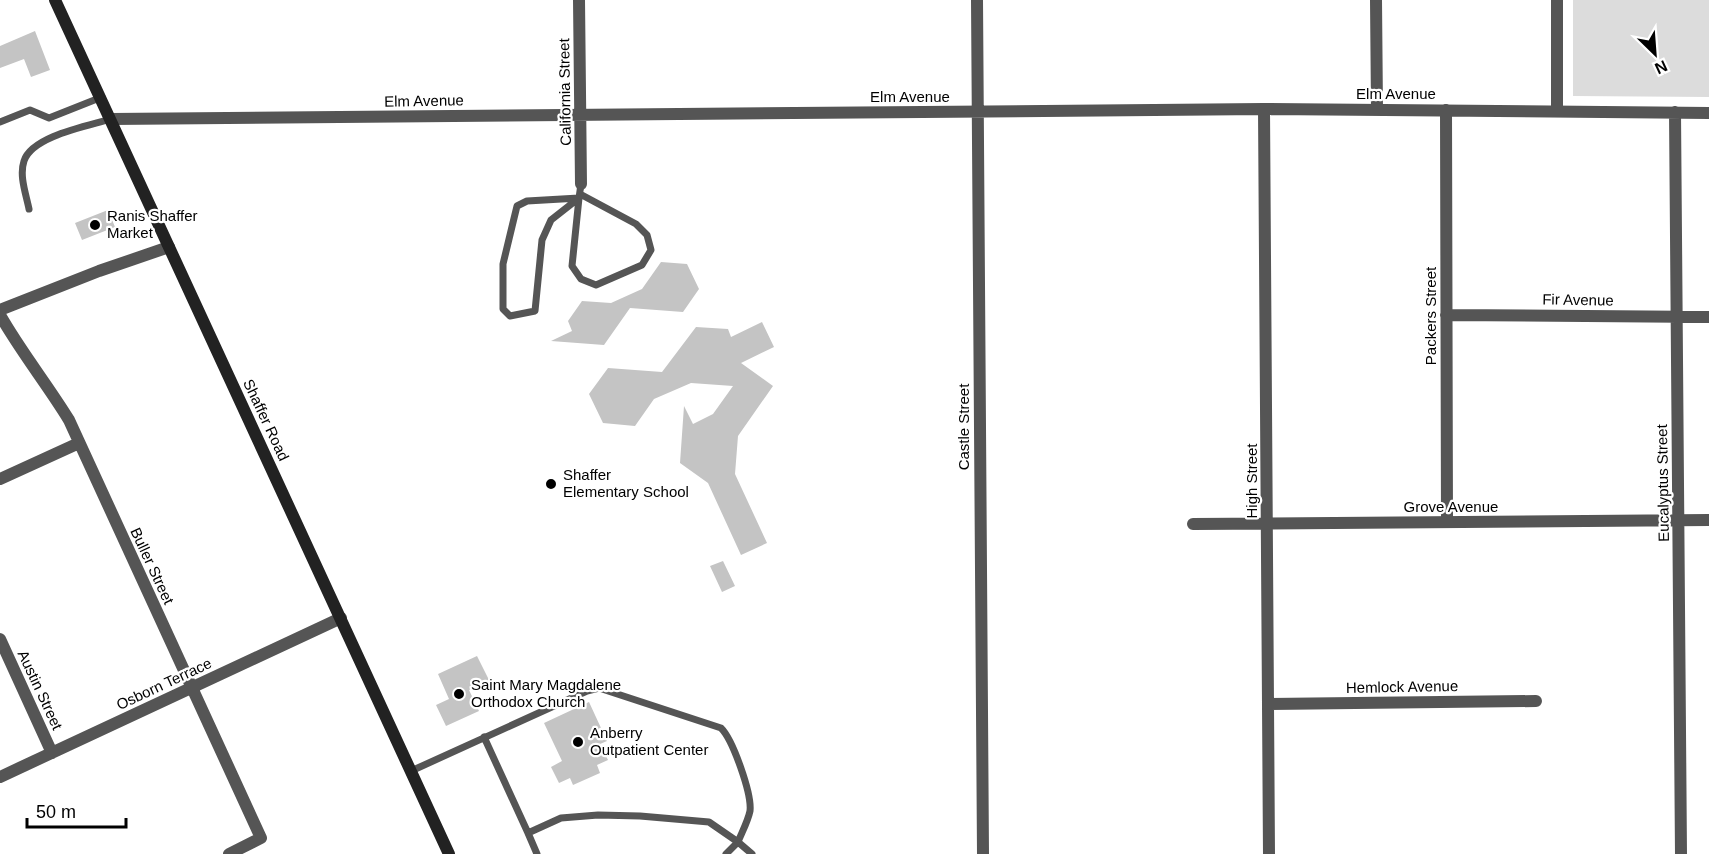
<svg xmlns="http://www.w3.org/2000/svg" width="1709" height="854" font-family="Arial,sans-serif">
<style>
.green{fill:#dcdcdc}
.building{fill:#c4c4c4}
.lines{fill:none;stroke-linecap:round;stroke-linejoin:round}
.lane{stroke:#555;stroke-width:7}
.street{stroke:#555;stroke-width:12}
.secondary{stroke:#222;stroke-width:12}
.poi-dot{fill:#000;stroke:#fff;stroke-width:2}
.labels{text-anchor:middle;stroke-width:4.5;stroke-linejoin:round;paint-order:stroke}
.street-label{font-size:15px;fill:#000;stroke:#fff}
.poi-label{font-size:15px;fill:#000;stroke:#fff;text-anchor:start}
</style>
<rect width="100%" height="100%" fill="#fff"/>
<path class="green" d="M 1573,0 L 1709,0 L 1709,97 L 1573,96 Z"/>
<path class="building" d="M 35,31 L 50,70 L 31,77 L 24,59 L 0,68 L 0,46 Z
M 108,210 L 115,227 L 82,240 L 75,223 Z
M 661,262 L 687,264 L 699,289 L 683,312 L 630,308 L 604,345 L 551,341 L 572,331 L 568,321 L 582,301 L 611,303 L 642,289 Z
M 762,322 L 774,347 L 741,363 L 773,386 L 738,436 L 735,474 L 767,543 L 741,555 L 708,483 L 680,463 L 684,406 L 693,424 L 713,414 L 733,386 L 691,383 L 654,399 L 635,426 L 603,423 L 589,394 L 608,368 L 662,372 L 696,327 L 728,329 L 731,337 Z
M 723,561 L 735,586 L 722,592 L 710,566 Z
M 477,656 L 489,680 L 469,690 L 479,711 L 446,726 L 436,705 L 449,699 L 438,674 Z
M 589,702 L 607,741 L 600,744 L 608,760 L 597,765 L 600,773 L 573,785 L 570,778 L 559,783 L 551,767 L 562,761 L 544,723 Z"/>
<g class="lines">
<path class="lane" d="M 0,122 L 30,110 L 49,118 L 102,97
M 580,194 L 636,224 L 647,235 L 651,250 L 642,265 L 596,285 L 581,279 L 572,266 L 579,198 L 581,184
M 579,198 L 551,220 L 542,240 L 535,311 L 510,316 L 503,309 L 503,264 L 517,206 L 527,201 Z
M 29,209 C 26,194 19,176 24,161 C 32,136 88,126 111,119
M 484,737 L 528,833 L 561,818 L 598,815 L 640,816 L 709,822 L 738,842 L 726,854
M 411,771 L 587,691 L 599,688 L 721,728 C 733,740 752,794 750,811 C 748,821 742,832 738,842 L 752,854
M 528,833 L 537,854"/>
<path class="street" d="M 579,0 L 581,184
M 977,0 L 983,854
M 1376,0 L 1377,109
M 1557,0 L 1557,111
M 1264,109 L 1269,854
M 1446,110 L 1447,522
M 1675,112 L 1681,854
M 111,119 L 1264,109 L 1709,113
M 0,310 L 99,271 L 169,247
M 0,315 C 21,352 47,384 69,420 L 261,838 L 229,854
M 1446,315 L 1709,317
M 0,479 L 79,443
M 1193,524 L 1709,520
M 0,639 L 52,753
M 1268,704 L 1536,701
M 0,777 L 341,618"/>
<path class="secondary" d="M 55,0 L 449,854"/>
</g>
<g class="poi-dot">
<circle cx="95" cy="225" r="6"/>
<circle cx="551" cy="484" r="6"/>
<circle cx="459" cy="694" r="6"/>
<circle cx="578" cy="742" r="6"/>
</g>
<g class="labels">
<g class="street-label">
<text transform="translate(565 92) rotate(-91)" y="5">California Street</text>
<text x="1396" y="99">Elm Avenue</text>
<text x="910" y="102">Elm Avenue</text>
<text transform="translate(424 101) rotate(-1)" y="5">Elm Avenue</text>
<text transform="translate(1578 300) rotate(1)" y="5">Fir Avenue</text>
<text transform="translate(1431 316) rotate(-90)" y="5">Packers Street</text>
<text transform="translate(266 420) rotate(65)" y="5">Shaffer Road</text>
<text transform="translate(964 427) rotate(-90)" y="5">Castle Street</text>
<text transform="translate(1252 481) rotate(-90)" y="5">High Street</text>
<text transform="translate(1663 483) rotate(-91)" y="5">Eucalyptus Street</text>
<text x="1451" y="512">Grove Avenue</text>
<text transform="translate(152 566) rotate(65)" y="5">Buller Street</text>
<text transform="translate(164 684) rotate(-25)" y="5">Osborn Terrace</text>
<text transform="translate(1402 687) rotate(-1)" y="5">Hemlock Avenue</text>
<text transform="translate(40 690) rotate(65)" y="5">Austin Street</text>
</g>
<g class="poi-label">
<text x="107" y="221">Ranis Shaffer<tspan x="107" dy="17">Market</tspan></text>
<text x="563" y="480">Shaffer<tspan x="563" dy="17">Elementary School</tspan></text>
<text x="471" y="690">Saint Mary Magdalene<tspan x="471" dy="17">Orthodox Church</tspan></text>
<text x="590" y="738">Anberry<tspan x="590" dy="17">Outpatient Center</tspan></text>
</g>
</g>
<g transform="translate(1655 54) rotate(155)" stroke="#ffffff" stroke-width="4.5" paint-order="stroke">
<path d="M0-4.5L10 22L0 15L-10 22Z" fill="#000000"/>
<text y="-9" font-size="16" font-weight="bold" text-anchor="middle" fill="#000000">N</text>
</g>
<path d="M27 818v9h99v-9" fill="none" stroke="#000000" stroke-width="3"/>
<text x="36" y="818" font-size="18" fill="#000000" stroke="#ffffff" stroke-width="4.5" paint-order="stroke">50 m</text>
</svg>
